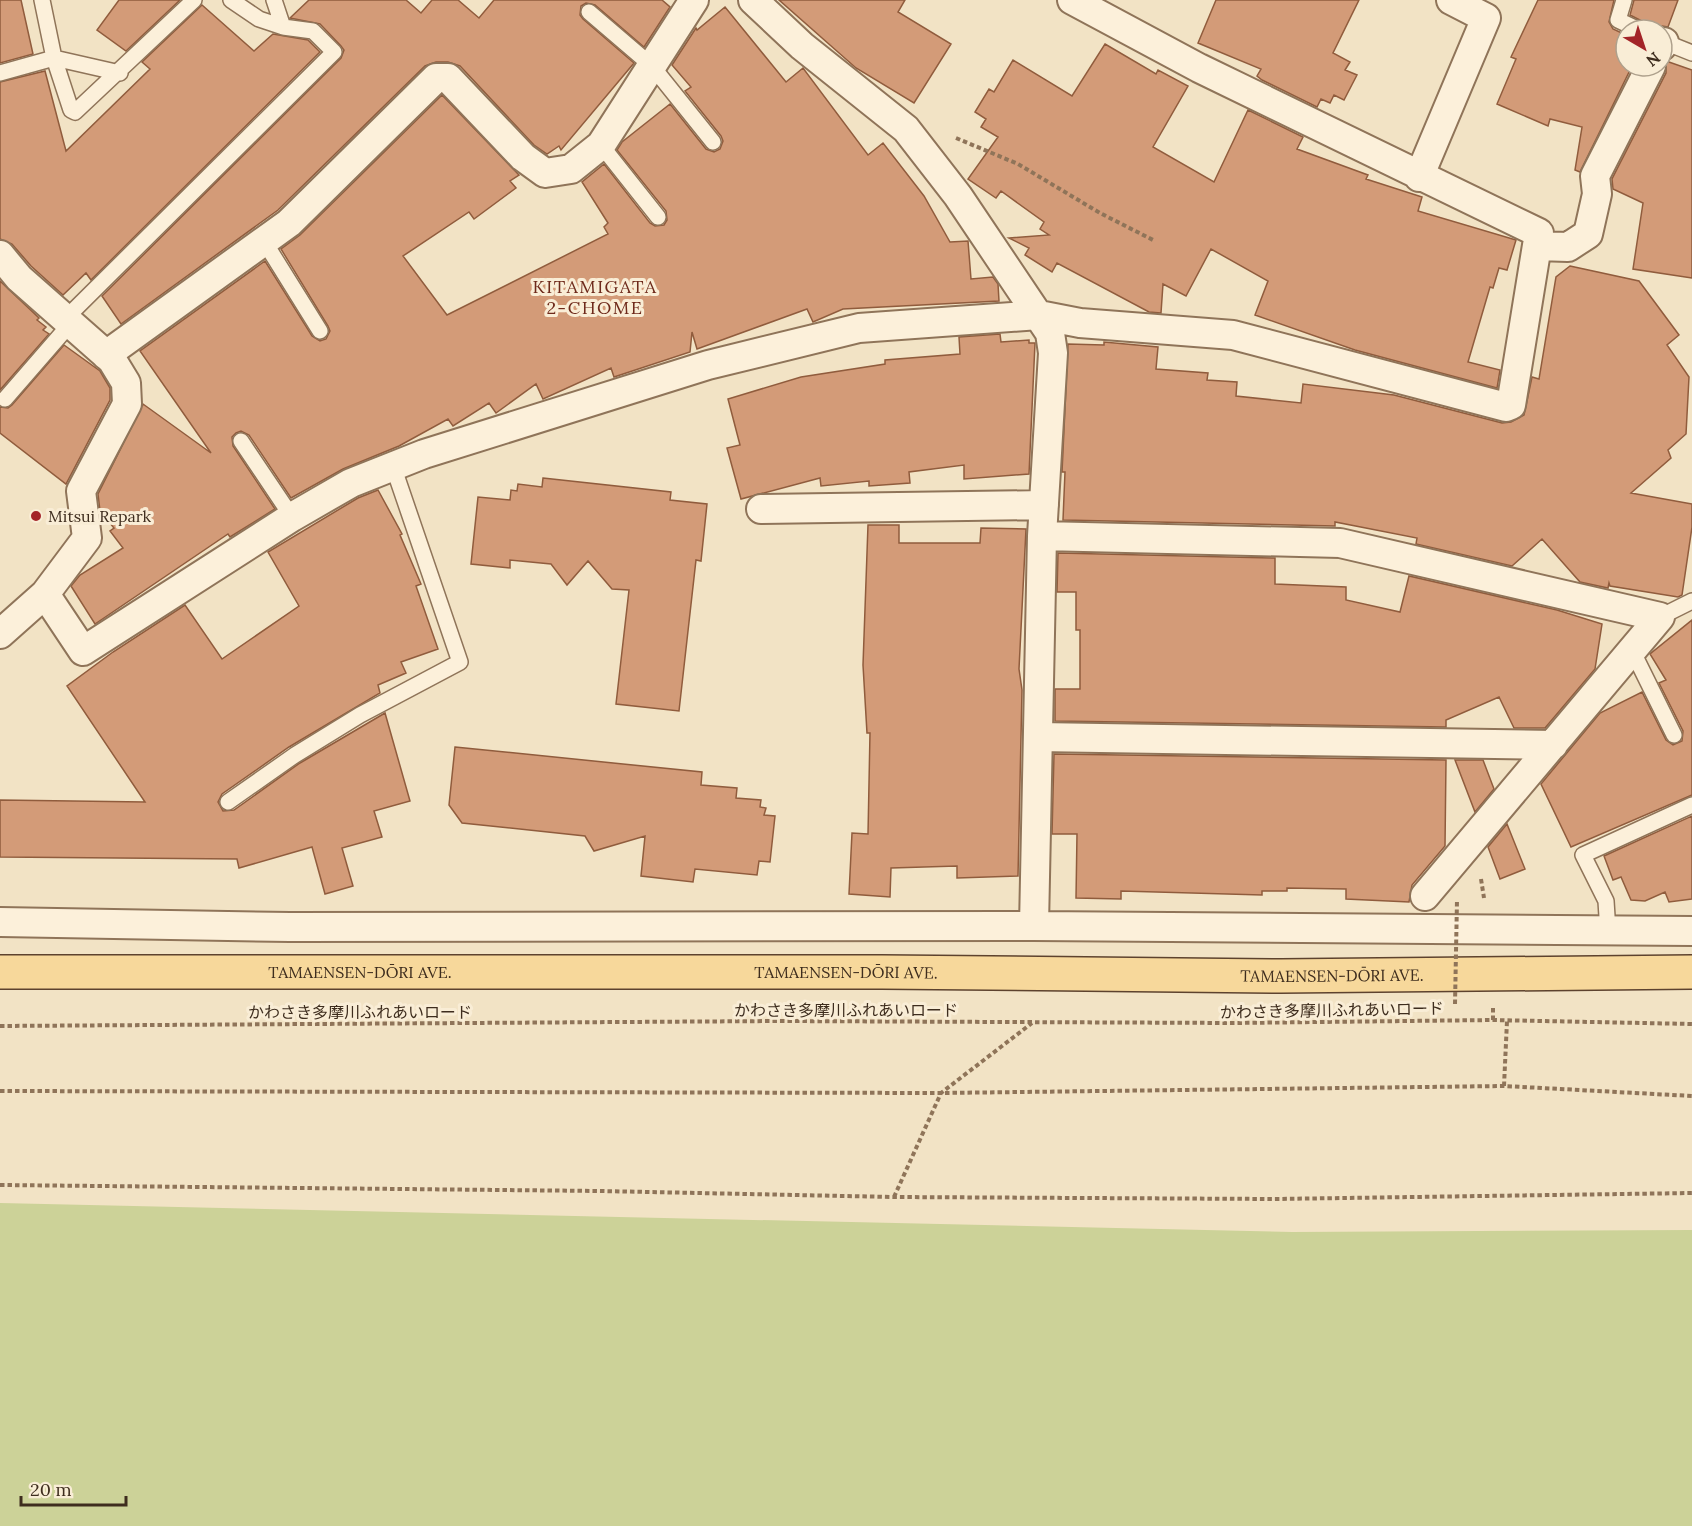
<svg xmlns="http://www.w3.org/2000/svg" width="1692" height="1526" font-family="Lora,'Noto Sans JP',serif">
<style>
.green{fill:#ccd298}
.building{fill:#d39b78;stroke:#905c3d;stroke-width:1.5}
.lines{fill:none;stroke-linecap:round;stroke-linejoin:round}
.service-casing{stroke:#8f7459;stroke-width:18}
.minor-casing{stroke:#8f7459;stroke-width:32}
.primary-casing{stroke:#5d422e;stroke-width:36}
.path{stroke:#8f7459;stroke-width:4;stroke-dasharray:4.5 3;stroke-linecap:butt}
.service{stroke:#fcf0da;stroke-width:15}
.minor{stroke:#fcf0da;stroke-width:28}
.primary{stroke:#f7d89b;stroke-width:33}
.path-bridge{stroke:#8f7459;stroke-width:4;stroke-dasharray:4.5 3;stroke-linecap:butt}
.poi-dot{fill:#a32428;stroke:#f9edd6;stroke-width:2}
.labels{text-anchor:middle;stroke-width:6;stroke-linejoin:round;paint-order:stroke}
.poi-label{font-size:16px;fill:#3e2d1e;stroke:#f9edd6;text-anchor:start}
.street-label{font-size:16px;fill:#3e2d1e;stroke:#f9edd6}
.neighbourhood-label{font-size:18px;letter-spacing:1.5px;fill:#6e291a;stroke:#f9edd6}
</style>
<rect width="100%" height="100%" fill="#f2e3c5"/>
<path class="green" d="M 0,1203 L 1292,1232 L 1692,1230 L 1692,1526 L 0,1526 Z"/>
<path class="building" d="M 0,0 L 21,0 L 33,54 L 0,63 Z
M 119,0 L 180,0 L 126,51 L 97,30 Z
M 309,0 L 406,0 L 421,13 L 432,0 L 458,0 L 479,18 L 494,0 L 662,0 L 670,7 L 644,47 L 595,5 L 586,3 L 581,6 L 580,15 L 583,19 L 634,63 L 561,150 L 559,146 L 547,154 L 534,145 L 460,66 L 448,62 L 436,62 L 425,66 L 278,210 L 121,324 L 102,296 L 341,58 L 344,50 L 341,46 L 320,24 L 290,18 Z
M 779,0 L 905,0 L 898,12 L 951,44 L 914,103 L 856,68 Z
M 1216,0 L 1359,0 L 1333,53 L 1350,62 L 1345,70 L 1357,75 L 1344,100 L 1334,95 L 1330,103 L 1321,99 L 1317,107 L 1262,80 L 1257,76 L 1261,69 L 1198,43 Z
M 1538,0 L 1614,0 L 1609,22 L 1613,29 L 1626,35 L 1626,66 L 1632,66 L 1580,172 L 1575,170 L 1582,127 L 1550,119 L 1548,126 L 1497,104 L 1516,59 L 1511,57 Z
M 1634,0 L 1678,0 L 1668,27 L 1662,26 L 1653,30 L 1649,30 L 1644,22 L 1630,15 Z
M 202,5 L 254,51 L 273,34 L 308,40 L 320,52 L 91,280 L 86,273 L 63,295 L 31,266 L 12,244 L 0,239 L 0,82 L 45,71 L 66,151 L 150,69 L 142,62 Z
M 725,7 L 786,82 L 803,68 L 868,155 L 883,143 L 924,196 L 950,242 L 968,241 L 971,279 L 993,277 L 998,284 L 999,301 L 843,309 L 813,322 L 807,309 L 697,349 L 692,332 L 690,352 L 614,377 L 611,368 L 543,399 L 536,384 L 496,413 L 489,403 L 453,426 L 448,419 L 399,446 L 343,469 L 291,498 L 249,435 L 241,431 L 236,433 L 232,437 L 233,446 L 275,509 L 230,537 L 228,534 L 95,624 L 71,586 L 80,575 L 123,548 L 110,531 L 114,528 L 100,511 L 98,494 L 143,404 L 211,453 L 140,351 L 265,261 L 312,336 L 320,341 L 326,339 L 330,331 L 328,326 L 281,249 L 300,235 L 442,95 L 519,175 L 510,181 L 516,188 L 474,219 L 469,212 L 403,256 L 447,315 L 608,234 L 604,227 L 608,223 L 582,182 L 604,164 L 650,223 L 655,226 L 664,225 L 667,220 L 666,211 L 617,150 L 622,142 L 670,104 L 706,149 L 714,152 L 720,149 L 723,141 L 721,136 L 685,91 L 691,87 L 672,65 L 696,28 L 697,30 Z
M 1105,44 L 1156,74 L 1158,70 L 1188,86 L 1153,147 L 1214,182 L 1248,110 L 1303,137 L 1297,149 L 1368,175 L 1366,179 L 1422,197 L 1418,211 L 1516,240 L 1507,270 L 1499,268 L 1493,288 L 1490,287 L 1468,362 L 1500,370 L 1497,388 L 1355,350 L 1255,315 L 1268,281 L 1211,249 L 1186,296 L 1163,284 L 1161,313 L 1149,312 L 1057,263 L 1052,272 L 1025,255 L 1029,248 L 1009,238 L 1049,235 L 1040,229 L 1044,222 L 1001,191 L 996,198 L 968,179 L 998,137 L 981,127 L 986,119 L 975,112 L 989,89 L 994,92 L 1013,60 L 1072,96 Z
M 1666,61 L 1692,70 L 1692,278 L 1633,269 L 1643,203 L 1613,189 L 1612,179 L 1666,73 Z
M 1570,266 L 1639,281 L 1679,335 L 1667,345 L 1689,377 L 1686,434 L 1668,450 L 1671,458 L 1631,493 L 1692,504 L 1692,527 L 1682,595 L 1678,597 L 1610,586 L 1609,583 L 1608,588 L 1580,582 L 1542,539 L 1512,566 L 1416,544 L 1417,538 L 1335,522 L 1335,526 L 1063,520 L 1065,472 L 1062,472 L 1068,344 L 1104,345 L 1104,342 L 1158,347 L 1156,369 L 1208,373 L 1207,380 L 1237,382 L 1236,396 L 1301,403 L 1303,384 L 1394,395 L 1502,423 L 1511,422 L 1524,415 L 1532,377 L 1539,379 L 1556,277 Z
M 0,281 L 39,318 L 37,320 L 46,327 L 43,330 L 49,334 L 0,390 Z
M 1000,334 L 1001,342 L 1029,340 L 1029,343 L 1035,343 L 1029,474 L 964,479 L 964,465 L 909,472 L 910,483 L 869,486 L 869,481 L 821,486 L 820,478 L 741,499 L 727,448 L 740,445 L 728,399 L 801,377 L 885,364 L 885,360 L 960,354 L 959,337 Z
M 64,345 L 100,371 L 110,388 L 110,400 L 66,484 L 0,433 L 0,407 L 8,408 L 12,405 Z
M 543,478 L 671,492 L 670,500 L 707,504 L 701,561 L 696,560 L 679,711 L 616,704 L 629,590 L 612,589 L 588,561 L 567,585 L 551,564 L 510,560 L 510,568 L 471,564 L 478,497 L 510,500 L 511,490 L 517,491 L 518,484 L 542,487 Z
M 378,490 L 402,534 L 400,535 L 421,584 L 416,586 L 438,649 L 401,662 L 406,673 L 378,685 L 380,693 L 289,747 L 222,794 L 218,802 L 223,811 L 234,810 L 300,763 L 385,713 L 410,801 L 374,811 L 382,837 L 342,848 L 353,886 L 325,894 L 312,847 L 239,868 L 237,859 L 0,857 L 0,800 L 145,802 L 67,686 L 113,652 L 185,605 L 222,659 L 299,606 L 268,552 L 358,498 Z
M 868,525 L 899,525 L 899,543 L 980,543 L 981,528 L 1026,529 L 1019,669 L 1022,690 L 1018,876 L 957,878 L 957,866 L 891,868 L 890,897 L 849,894 L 852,833 L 868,834 L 870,733 L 867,733 L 863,665 Z
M 1058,553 L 1275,558 L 1275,584 L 1346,587 L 1346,600 L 1400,612 L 1409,576 L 1557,610 L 1602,624 L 1595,669 L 1545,728 L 1514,728 L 1499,697 L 1446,720 L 1446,727 L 1055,721 L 1055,689 L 1080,689 L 1080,630 L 1076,630 L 1076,592 L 1057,592 Z
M 1692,620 L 1692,795 L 1571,847 L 1541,784 L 1600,713 L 1642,692 L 1666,740 L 1673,745 L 1682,741 L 1683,731 L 1659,683 L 1666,680 L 1650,654 Z
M 455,747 L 702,772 L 701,785 L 737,788 L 736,798 L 761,800 L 760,807 L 766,808 L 764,815 L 775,816 L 770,862 L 759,861 L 757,875 L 695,869 L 693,882 L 641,876 L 645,836 L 594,851 L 585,836 L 462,823 L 449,805 Z
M 1054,754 L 1446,760 L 1445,846 L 1412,885 L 1409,902 L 1346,899 L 1346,889 L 1287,888 L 1287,891 L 1262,891 L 1262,895 L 1121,891 L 1121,899 L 1076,898 L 1077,834 L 1052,834 Z
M 1455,760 L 1483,760 L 1494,789 L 1475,812 Z
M 1692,816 L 1692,899 L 1669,902 L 1665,892 L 1645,901 L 1631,900 L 1621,877 L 1613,880 L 1604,856 Z
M 1507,824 L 1525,869 L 1500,879 L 1488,847 Z"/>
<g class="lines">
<defs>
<path id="service" d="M 42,0 L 54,58 L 71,110 L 75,112 L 194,0
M 274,0 L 283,27
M 1624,0 L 1618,20 L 1639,30
M 589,12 L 652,66 L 713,142
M 1662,41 L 1692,53
M 0,73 L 54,58 L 120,73
M 601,145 L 658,217
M 264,241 L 320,331
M 66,318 L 334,52 L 313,31 L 283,27 L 259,19 L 231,0
M 5,399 L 71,323
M 241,441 L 292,517
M 1660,617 L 1692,601
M 1632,650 L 1674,735
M 228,802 L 295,755 L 360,715 L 460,662 L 393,466
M 1608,932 L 1606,901 L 1583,855 L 1692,805"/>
<path id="minor" d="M 753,0 L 802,46 L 906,129 L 958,196 L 1050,333 L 1053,353 L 1042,536 L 1034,926
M 1662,46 L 1664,42
M 1419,177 L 1486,18 L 1451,0
M 1537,246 L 1568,247 L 1588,234 L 1597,194 L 1595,176 L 1651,66
M 0,255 L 19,278 L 112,360 L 126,383 L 127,404 L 81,491 L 87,538 L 45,594
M 106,355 L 289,223 L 436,78 L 448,78 L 523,157 L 545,173 L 571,169 L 601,145 L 694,0
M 761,509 L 1044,505
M 1042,536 L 1340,543 L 1660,617 L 1425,896
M 0,634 L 45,594 L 83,651 L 292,517 L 351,483 L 424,454 L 708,365 L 859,328 L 1039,315 L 1080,323 L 1233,335 L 1506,407 L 1511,405 L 1539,233 L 1199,68 L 1072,0
M 1038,737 L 1553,745
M 0,922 L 290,927 L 1034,926 L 1692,931"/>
<g id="primary">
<path id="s1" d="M 0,972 L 882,972 L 1281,976 L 1692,972"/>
</g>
</defs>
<use href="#service" class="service-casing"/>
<use href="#minor" class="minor-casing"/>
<use href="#primary" class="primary-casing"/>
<path class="path" d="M 956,138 L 1018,164 L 1100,213 L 1155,241
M 1481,879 L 1484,898
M 1493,1020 L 1493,1006
M 0,1026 L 779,1021 L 1233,1023 L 1493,1020 L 1692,1024
M 1504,1086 L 1507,1021
M 0,1091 L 941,1093 L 1504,1086 L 1692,1096
M 0,1185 L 600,1191 L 894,1197 L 1274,1199 L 1692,1193
M 894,1197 L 941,1093 L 1032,1023"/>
<use href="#service" class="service"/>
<use href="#minor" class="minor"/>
<use href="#primary" class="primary"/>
<path class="path-bridge" d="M 1455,1004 L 1457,900"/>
</g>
<circle class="poi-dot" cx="36" cy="516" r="6"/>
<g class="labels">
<g class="poi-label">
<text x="48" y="522">Mitsui Repark</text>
</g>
<g class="street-label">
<text dy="6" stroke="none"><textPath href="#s1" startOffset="360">TAMAENSEN-DŌRI AVE.</textPath></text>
<text dy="6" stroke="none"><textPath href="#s1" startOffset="846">TAMAENSEN-DŌRI AVE.</textPath></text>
<text dy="6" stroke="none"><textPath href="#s1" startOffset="1332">TAMAENSEN-DŌRI AVE.</textPath></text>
<text x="846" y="1016">かわさき多摩川ふれあいロード</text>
<text transform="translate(1332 1010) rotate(-1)" y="6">かわさき多摩川ふれあいロード</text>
<text x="360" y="1018">かわさき多摩川ふれあいロード</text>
</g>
<g class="neighbourhood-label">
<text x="595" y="293">KITAMIGATA<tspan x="595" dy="21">2-CHOME</tspan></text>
</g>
</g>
<g transform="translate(1644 48) rotate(141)"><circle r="28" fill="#f9edd6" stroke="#aea08c" stroke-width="1.5"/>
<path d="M0-4.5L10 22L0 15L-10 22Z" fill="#a32428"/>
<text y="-9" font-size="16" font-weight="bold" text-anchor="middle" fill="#3e2d1e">N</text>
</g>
<path d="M21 1496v9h105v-9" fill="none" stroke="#3e2d1e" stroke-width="3"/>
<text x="30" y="1496" font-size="18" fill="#3e2d1e" stroke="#f9edd6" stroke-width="4.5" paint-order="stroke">20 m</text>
</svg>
